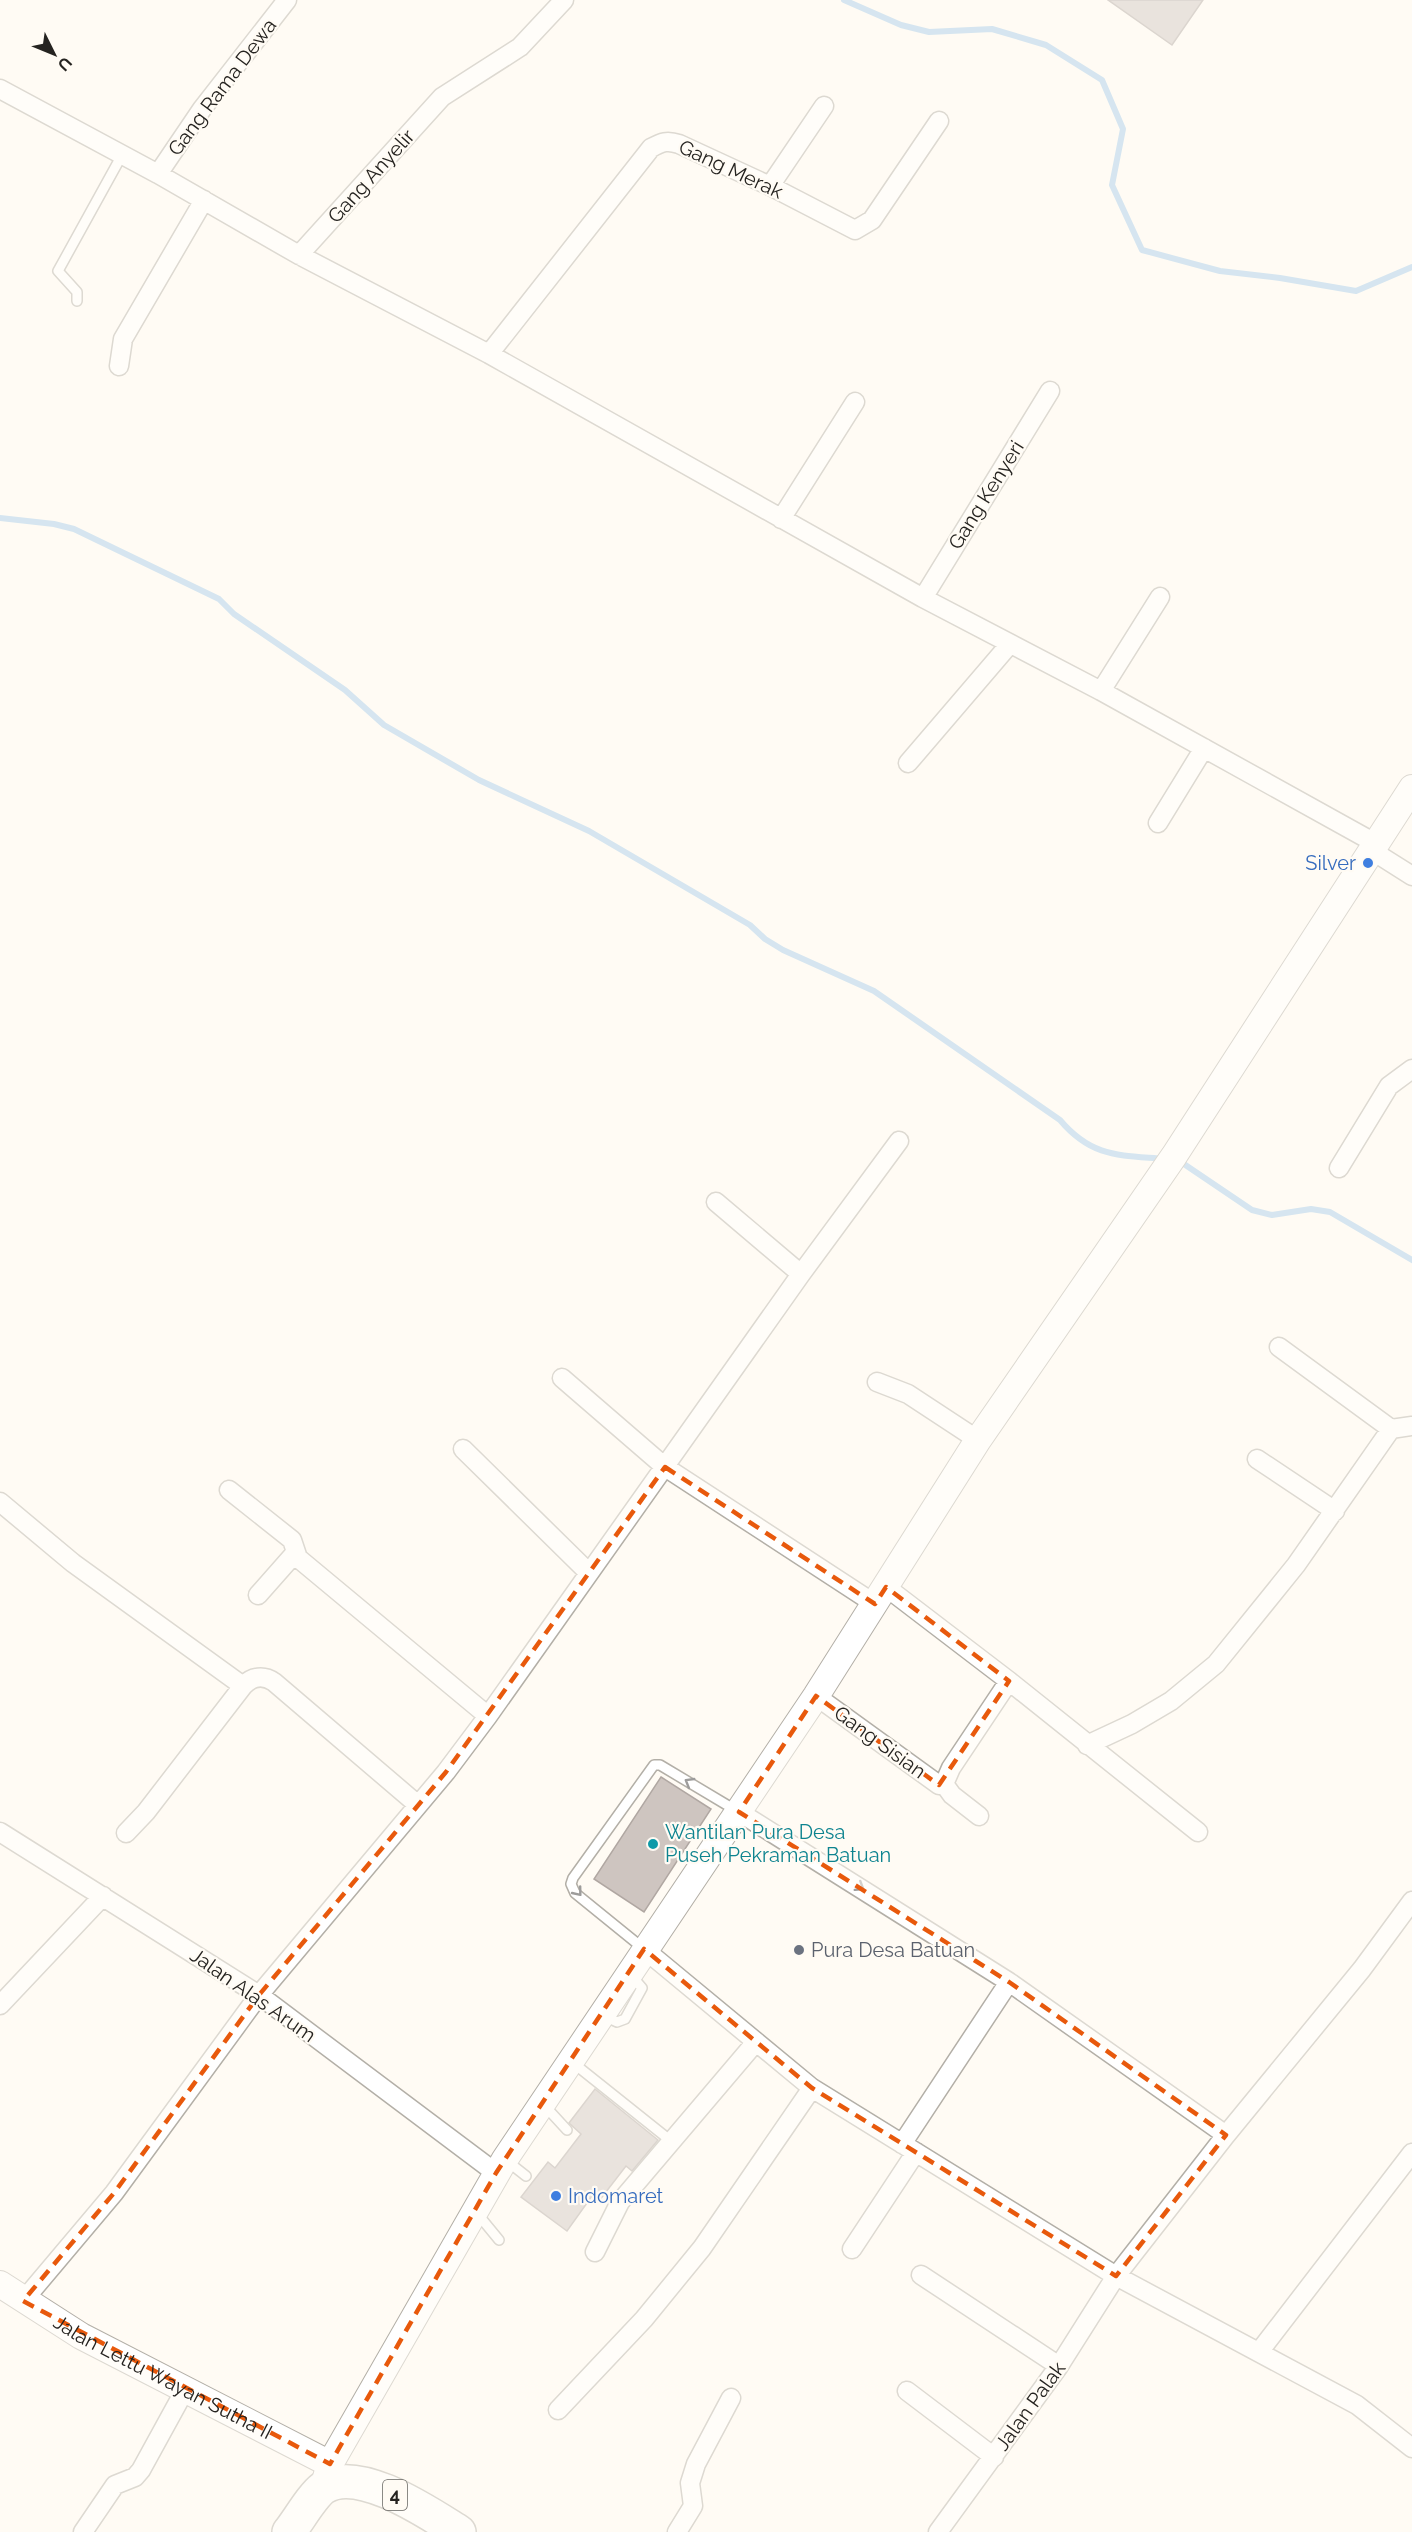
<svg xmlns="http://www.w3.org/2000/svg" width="1412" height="2532" font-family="Raleway,sans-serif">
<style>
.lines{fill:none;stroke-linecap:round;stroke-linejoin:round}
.stream{stroke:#a4cbea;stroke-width:6}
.building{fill:#cec5c0;stroke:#b0a7a2;stroke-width:1.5}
.lane-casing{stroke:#b3afa7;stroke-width:12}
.street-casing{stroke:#b3afa7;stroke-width:21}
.secondary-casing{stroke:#b3afa7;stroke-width:28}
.highway-casing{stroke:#b3afa7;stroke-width:36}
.lane{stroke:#fff;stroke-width:9}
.street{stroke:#fff;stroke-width:18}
.secondary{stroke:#fff;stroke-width:26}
.highway{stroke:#fff;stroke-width:33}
.oneway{stroke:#9d9c9b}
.marked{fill:none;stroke:#e8590c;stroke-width:4.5;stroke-dasharray:12 8;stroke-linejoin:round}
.shop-dot{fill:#3f7fe0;stroke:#fffbf4;stroke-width:2}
.culture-dot{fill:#0f9aa8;stroke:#fffbf4;stroke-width:2}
.worship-dot{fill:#6b7280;stroke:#fffbf4;stroke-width:2}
.labels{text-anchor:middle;stroke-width:4.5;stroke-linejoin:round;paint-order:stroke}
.shield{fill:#fffbf4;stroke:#666460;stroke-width:1.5}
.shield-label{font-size:18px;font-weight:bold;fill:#252320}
.street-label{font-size:20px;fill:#252320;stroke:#fffbf4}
.shop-label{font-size:20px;fill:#366cbe;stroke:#fffbf4;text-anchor:end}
.culture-label{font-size:20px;fill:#0d838f;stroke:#fffbf4;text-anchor:start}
.worship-label{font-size:20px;fill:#5b616d;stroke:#fffbf4;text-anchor:start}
</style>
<rect width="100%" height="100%" fill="#fffbf4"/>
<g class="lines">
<path class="stream" d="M 844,0 L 901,25 L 929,32 L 992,29 L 1046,45 L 1102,80 L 1123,129 L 1112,185 L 1142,250 L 1220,271 L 1280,278 L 1356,291 L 1412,267
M 0,518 L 54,524 L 74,529 L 219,599 L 234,614 L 345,690 L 384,725 L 479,780 L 589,831 L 750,925 L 765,939 L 783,950 L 874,991 L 1060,1120 C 1092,1158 1120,1155 1165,1159
M 1178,1160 L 1252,1210 L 1272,1215 L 1311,1209 L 1330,1212 L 1412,1260"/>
</g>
<path class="building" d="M 1108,0 L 1203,0 L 1172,45 Z
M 661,1777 L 711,1809 L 644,1912 L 594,1879 Z
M 595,2089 L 658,2140 L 632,2171 L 626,2166 L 599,2201 L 592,2196 L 567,2231 L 521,2197 L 548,2162 L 555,2168 L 581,2134 L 569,2123 Z"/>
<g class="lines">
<defs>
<path id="lane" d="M 77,301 L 77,292 L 58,271 L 122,155
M 644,1949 L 575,1893 L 571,1884 L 573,1878 L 654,1765 L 660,1765 L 737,1811
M 604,2016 L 617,2022 L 625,2019 L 642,1988 L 630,1974
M 572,2062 L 671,2141
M 544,2105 L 567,2130
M 507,2161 L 526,2176
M 476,2212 L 499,2240"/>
<path id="street" d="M 0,89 L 158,174 L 299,255 L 489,354 L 923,598 L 1101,691 L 1375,843
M 158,174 L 202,109 L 287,0
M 770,186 L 824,106
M 299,255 L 442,97 L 520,47 L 564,0
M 489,354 L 651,148 C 662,142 667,140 679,144 L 770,186 L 855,230 L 872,220 L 939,121
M 119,366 L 123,339 L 204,200
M 781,519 L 855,402
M 923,598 L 1050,391
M 1101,691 L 1160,597
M 908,763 L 1009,645
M 1158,823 L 1204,748
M 1371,850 L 1412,876
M 1339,1168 L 1389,1086 L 1412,1069
M 716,1202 L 801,1274
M 1279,1347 L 1391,1429 L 1412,1426
M 562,1378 L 665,1467 L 875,1604
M 877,1382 L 908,1394 L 978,1440
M 463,1449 L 588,1572
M 1257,1459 L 1335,1511
M 229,1490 L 292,1540 L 298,1558 L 488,1716
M 0,1502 L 73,1563 L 243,1686
M 886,1587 L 1009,1681 L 1198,1832
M 258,1595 L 296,1552
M 816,1696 L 939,1785 L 944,1784
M 1087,1745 L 1132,1724 L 1171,1701 L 1216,1664 L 1296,1565 L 1391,1429
M 739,1812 L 1009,1982 L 1226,2135
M 979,1816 L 952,1795 L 944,1784 L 951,1768 L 1009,1681
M 0,1832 L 259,1995 L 496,2173
M 126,1833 L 146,1812 L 243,1686 C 252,1676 264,1675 274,1682 L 418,1805
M 644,1949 L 812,2088 L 1116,2276 L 1357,2405 L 1412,2448
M 0,2005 L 103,1896
M 902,2144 L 1009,1982
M 852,2249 L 916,2152
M 595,2252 L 620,2202 L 755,2043
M 921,2275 L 1059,2366
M 23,2301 L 114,2193 L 259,1995 L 446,1772 L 488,1716 L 801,1274 L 899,1141
M 1259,2352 L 1412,2153
M 907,2391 L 994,2457
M 558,2410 L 644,2319 L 702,2248 L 812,2088
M 83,2532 L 115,2485 L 135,2477 L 141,2470 L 186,2388
M 677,2532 L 693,2506 L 690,2483 L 696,2464 L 731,2398
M 938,2532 L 1059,2366 L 1116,2276 L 1226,2135 L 1362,1969 L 1412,1901"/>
<g id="secondary">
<path id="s1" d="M 0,2284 L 81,2336 L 330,2464"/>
<path d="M 323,2488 L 330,2464 L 505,2159 L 816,1696 L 978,1440 L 1174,1156 L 1412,788"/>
</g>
<path id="highway" d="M 289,2532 C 298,2521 312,2496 323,2488 C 358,2464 430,2514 459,2532"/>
</defs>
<use href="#lane" class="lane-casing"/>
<use href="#street" class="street-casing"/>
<use href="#secondary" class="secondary-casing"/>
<use href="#highway" class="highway-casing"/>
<use href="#lane" class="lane"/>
<use href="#street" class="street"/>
<use href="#secondary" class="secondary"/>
<use href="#highway" class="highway"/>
</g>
<defs><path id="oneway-chevron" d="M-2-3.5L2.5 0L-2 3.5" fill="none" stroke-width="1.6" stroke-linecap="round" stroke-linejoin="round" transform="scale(1.5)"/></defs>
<g class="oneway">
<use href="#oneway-chevron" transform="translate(689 1782) rotate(-149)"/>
<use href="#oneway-chevron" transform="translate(860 1887) rotate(32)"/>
<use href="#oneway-chevron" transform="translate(578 1892) rotate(51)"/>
</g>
<path d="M0 0H1412V2532H0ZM 665,1467 L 875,1604 L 886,1587 L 1009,1681 L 939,1785 L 816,1696 L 739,1812 L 1009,1982 L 1226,2135 L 1116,2276 L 812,2088 L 644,1949 L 496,2173 L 330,2464 L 23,2301 L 114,2193 L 259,1995 L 446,1772 Z" fill="#fffbf4" fill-opacity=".55" fill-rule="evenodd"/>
<path class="marked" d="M 665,1467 L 875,1604 L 886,1587 L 1009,1681 L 939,1785 L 816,1696 L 739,1812 L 1009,1982 L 1226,2135 L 1116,2276 L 812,2088 L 644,1949 L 496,2173 L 330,2464 L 23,2301 L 114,2193 L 259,1995 L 446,1772 Z"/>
<g class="shop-dot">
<circle cx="1368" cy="863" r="6"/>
<circle cx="556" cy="2196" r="6"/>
</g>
<circle class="culture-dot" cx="653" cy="1844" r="6"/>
<circle class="worship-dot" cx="799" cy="1950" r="6"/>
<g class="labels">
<rect class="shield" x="383" y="2480" width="24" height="30" rx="4.5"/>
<g class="shield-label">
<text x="395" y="2501">4</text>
</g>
<g class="street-label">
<text transform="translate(222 87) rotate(-53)" y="7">Gang Rama Dewa</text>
<text transform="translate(731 169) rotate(25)" y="7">Gang Merak</text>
<text transform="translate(371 176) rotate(-48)" y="7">Gang Anyelir</text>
<text transform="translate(986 495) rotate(-58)" y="7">Gang Kenyeri</text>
<text transform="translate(880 1742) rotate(36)" y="7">Gang Sisian</text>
<text transform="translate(253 1995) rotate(35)" y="7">Jalan Alas Arum</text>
<text dy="7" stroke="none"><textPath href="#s1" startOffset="188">Jalan Lettu Wayan Sutha II</textPath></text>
<text transform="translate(1030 2406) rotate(-54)" y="7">Jalan Palak</text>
</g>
<g class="shop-label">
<text x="1356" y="870">Silver</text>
<text x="568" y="2203" text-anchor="start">Indomaret</text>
</g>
<g class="culture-label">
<text x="665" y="1839">Wantilan Pura Desa<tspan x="665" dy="23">Puseh Pekraman Batuan</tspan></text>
</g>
<g class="worship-label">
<text x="811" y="1957">Pura Desa Batuan</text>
</g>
</g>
<g transform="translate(54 54) rotate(133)" stroke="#fffbf4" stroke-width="4.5" paint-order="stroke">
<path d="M0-4.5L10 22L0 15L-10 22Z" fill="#252320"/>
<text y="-9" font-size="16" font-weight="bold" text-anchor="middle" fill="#252320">U</text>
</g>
</svg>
